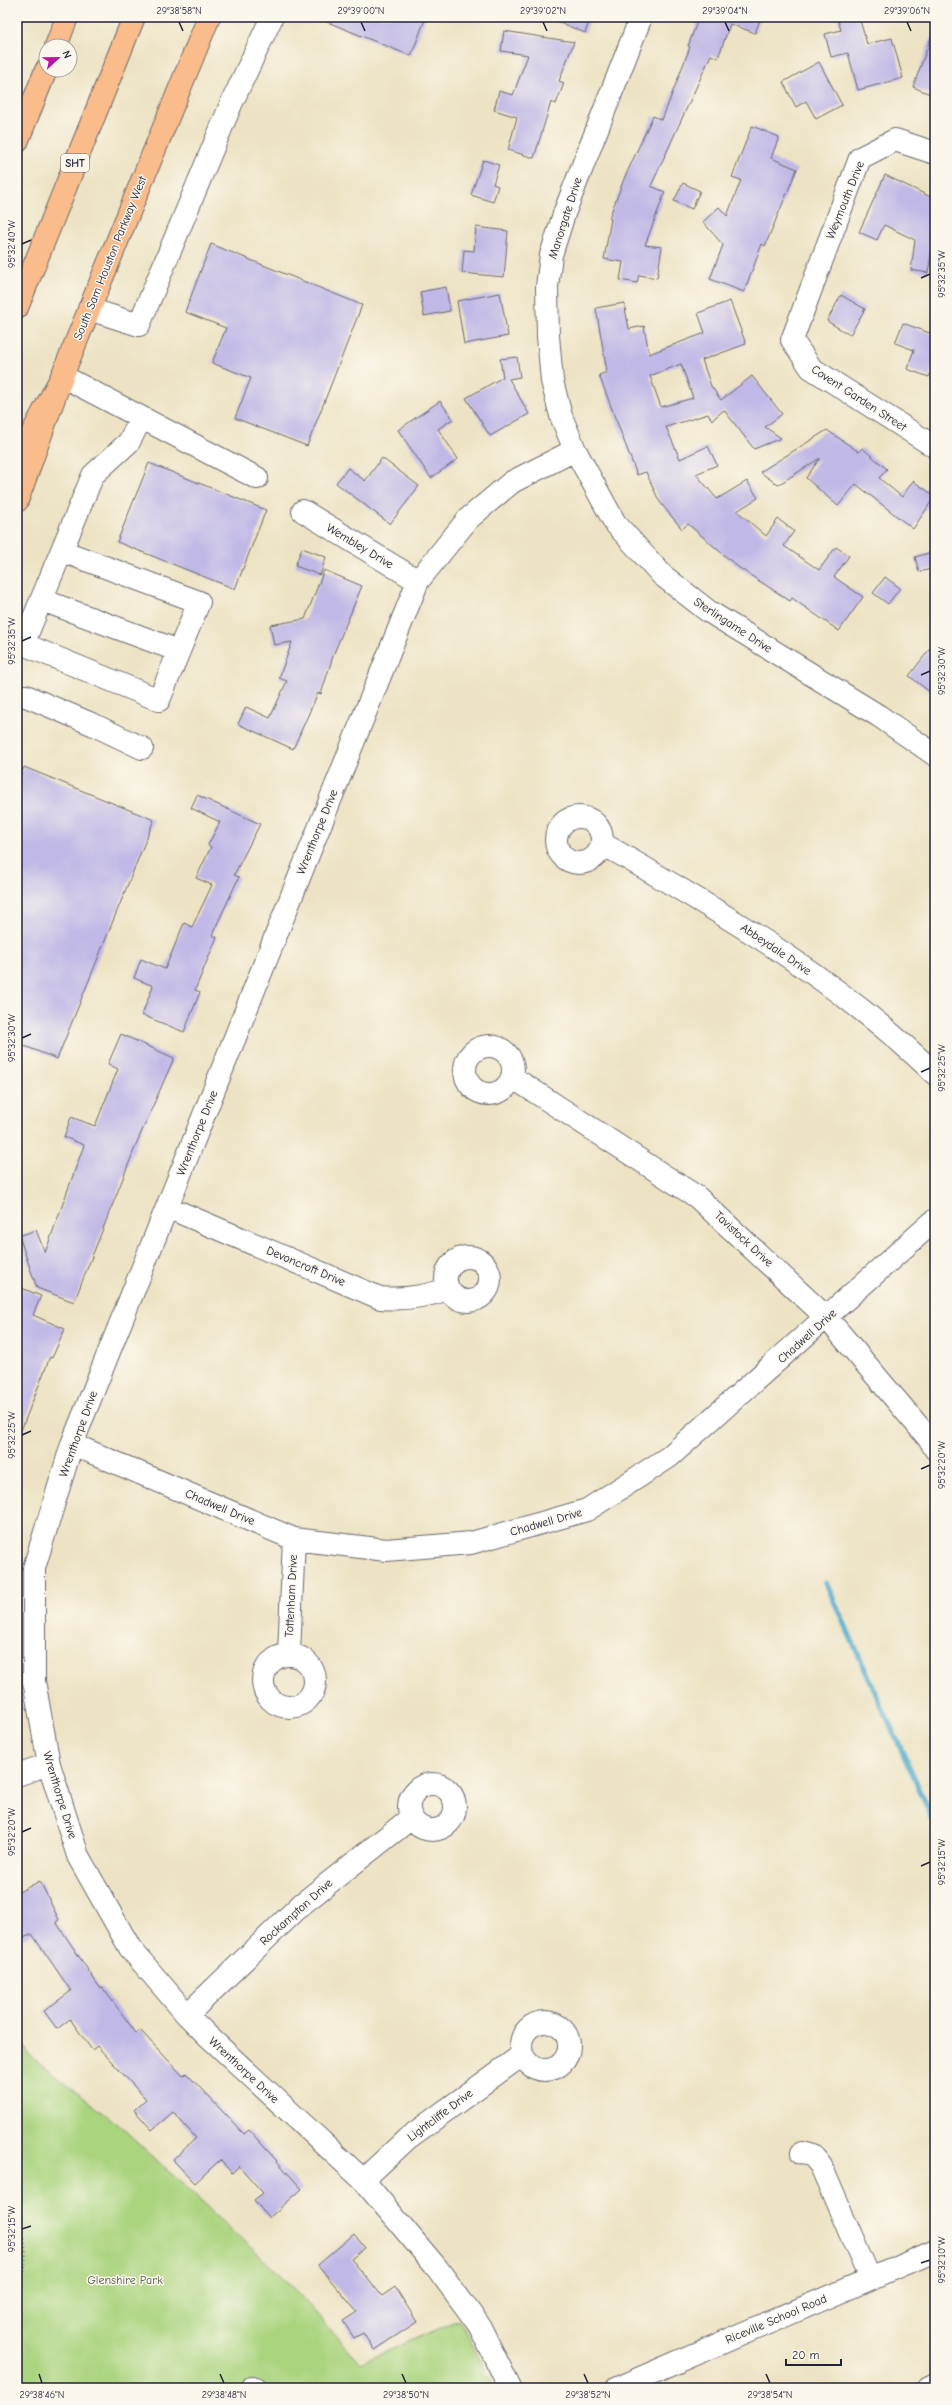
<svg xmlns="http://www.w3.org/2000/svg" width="952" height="2405" font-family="'Comic Neue',sans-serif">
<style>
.green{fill:#abd47f;stroke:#667b5d}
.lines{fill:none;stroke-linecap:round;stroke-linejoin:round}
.stream{stroke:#4da9cb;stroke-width:5.5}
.building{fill:#c0b8e6;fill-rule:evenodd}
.minor-casing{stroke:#69666b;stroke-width:24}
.major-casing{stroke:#69666b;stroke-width:24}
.highway-casing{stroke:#69666b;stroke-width:24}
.path{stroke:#69666b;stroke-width:2.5;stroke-dasharray:1 3;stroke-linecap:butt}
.minor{stroke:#fff;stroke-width:22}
.major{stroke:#fabc8b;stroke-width:22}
.highway{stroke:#fabc8b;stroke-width:22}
.ticks{fill:none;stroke:#22223b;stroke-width:1.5}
.labels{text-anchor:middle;stroke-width:3;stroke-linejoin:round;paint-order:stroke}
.shield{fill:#fbf7ec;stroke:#636270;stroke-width:1}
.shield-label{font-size:11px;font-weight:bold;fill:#22223b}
.street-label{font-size:12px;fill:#22223b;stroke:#fbf7ec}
.park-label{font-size:12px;fill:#4b574f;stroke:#fbf7ec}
.neatline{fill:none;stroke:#22223b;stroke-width:1.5}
.ticks-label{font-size:10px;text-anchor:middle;fill:#22223b}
</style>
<rect width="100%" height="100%" fill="#fbf7ec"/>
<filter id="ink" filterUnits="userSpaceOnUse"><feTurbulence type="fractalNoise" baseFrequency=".025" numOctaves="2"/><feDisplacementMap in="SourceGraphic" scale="8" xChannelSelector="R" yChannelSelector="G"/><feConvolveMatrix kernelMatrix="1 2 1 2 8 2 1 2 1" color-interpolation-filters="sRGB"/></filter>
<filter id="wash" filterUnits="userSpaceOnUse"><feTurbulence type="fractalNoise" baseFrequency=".012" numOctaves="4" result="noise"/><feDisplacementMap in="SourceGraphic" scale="16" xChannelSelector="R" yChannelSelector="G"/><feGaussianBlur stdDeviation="0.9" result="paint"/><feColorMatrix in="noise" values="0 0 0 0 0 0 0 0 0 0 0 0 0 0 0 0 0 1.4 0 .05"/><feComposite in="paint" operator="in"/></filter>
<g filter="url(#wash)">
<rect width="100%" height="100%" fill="#ede3c4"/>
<path class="green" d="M 17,2029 L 29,2055 L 119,2125 L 291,2285 L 360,2363 L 459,2320 L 495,2388 L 17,2388 Z"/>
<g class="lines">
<path class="stream" d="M 826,1583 L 935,1824"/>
</g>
<g id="blocks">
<path class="building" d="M 315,17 L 426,17 L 411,56 Z
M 547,17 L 591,17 L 585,33 Z
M 699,17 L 761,17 L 755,33 L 730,24 L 718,58 L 711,55 L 651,186 L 665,192 L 645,245 L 662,247 L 657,278 L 639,275 L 637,283 L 620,280 L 623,262 L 604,259 L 611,219 L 609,218 L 624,179 L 653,116 L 662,120 L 690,47 L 688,46 Z
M 837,17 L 859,17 L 867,44 L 892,38 L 903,78 L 858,90 L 848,53 L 831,57 L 825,34 L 841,30 Z
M 504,31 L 574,42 L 559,81 L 564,83 L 556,104 L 551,102 L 534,158 L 508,150 L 517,117 L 494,110 L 499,91 L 513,95 L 528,55 L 501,51 Z
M 933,32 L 935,32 L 935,96 L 913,87 Z
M 819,62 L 842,105 L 816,119 L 806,101 L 796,107 L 783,82 Z
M 752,126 L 779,137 L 771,158 L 797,169 L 765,246 L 762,244 L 744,292 L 710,279 L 723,245 L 703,222 L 719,207 L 727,216 L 741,180 L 732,177 Z
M 483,160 L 499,165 L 493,184 L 498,186 L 493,202 L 471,195 Z
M 885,175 L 935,199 L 935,245 L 933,243 L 928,273 L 911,270 L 915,240 L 884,225 L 877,240 L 859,232 Z
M 683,183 L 700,191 L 692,209 L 674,201 Z
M 476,227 L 508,231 L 504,277 L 462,273 L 464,250 L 474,251 Z
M 211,244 L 362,305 L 307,446 L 235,418 L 251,378 L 212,363 L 226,328 L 185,312 Z
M 446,287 L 450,311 L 424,316 L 420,292 Z
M 500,293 L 508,336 L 464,344 L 457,301 Z
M 841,295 L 865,309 L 850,335 L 827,321 Z
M 730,301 L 746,344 L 702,360 L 711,386 L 721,400 L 752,376 L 782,414 L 765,427 L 781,438 L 754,449 L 724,410 L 712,420 L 708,414 L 666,427 L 680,459 L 708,446 L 717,465 L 696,474 L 717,499 L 747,481 L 758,498 L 737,511 L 766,536 L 778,519 L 794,531 L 784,546 L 819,570 L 836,547 L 849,556 L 834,577 L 863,597 L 839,631 L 792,598 L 790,601 L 738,567 L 688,524 L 682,529 L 659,501 L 646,472 L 637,475 L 599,375 L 607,372 L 596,308 L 624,303 L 629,329 L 644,326 L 649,354 L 705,333 L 698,313 ZM 681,364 L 693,398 L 661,407 L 650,376 Z
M 903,323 L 935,335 L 935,362 L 929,377 L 907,369 L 914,350 L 895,343 Z
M 517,357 L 520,377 L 509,379 L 529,414 L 490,436 L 466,398 L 503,377 L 500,359 Z
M 440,401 L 453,419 L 438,429 L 458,459 L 431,478 L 398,430 Z
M 827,430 L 859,452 L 862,448 L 887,469 L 879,478 L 902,497 L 913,481 L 935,496 L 913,529 L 856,484 L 838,506 L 806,478 L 820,458 L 778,485 L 760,472 Z
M 382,458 L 419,486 L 390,524 L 336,483 L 348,468 L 365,481 Z
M 149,463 L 266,510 L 235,589 L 117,542 Z
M 302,548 L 326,557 L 320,575 L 295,566 Z
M 932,552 L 935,568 L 919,572 L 915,557 Z
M 324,570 L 362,586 L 334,653 L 321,694 L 318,693 L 293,749 L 238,724 L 246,707 L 270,718 L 287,681 L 279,678 L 292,642 L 274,645 L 270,625 L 305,619 Z
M 885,577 L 900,588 L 888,604 L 873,593 Z
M 935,642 L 935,696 L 909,676 Z
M 24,767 L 154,820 L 57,1059 L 17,1043 L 17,785 Z
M 197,795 L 260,824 L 234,875 L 239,877 L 212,935 L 217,937 L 195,990 L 200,992 L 184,1032 L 142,1015 L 153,986 L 134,978 L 141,959 L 165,969 L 184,923 L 192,927 L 212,885 L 196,878 L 211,847 L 208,845 L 220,822 L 191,808 Z
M 121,1034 L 174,1058 L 138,1140 L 74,1302 L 37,1288 L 19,1236 L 36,1230 L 45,1253 L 84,1145 L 64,1137 L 71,1117 L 95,1126 L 118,1069 L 108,1064 Z
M 17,1286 L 41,1296 L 33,1315 L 65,1329 L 52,1358 L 50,1357 L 18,1438 Z
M 40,1881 L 59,1920 L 56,1922 L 100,1988 L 102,1987 L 136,2033 L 140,2030 L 183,2076 L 186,2073 L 244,2134 L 249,2130 L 302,2189 L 269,2218 L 254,2200 L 263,2193 L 239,2166 L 232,2173 L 220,2160 L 195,2183 L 173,2160 L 196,2138 L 173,2112 L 152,2130 L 134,2110 L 146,2099 L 97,2046 L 92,2050 L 70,2019 L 57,2029 L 44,2011 L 71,1991 L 32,1934 L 17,1941 L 17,1893 Z
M 354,2234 L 365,2248 L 351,2259 L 382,2296 L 395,2287 L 417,2322 L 374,2350 L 363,2333 L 354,2338 L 343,2321 L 357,2312 L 318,2265 Z"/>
</g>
</g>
<g filter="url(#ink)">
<use href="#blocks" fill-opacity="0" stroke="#69666b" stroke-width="1"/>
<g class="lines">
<defs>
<path id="minor" d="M 641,17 L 565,211 L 551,255 L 547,287 L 548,336 L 552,381 L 561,416 L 575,450 L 615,523 L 662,575 L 708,611 L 879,716 L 935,755
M 935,153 L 895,140 L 860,158 L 792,340 L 811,368 L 935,447
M 89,309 L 139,325 L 232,102 L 272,17
M 62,376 L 257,478
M 303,511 L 418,581
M 62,551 L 199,602 L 159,700 L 23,644 L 93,475 L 129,442 L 141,418
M 42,600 L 179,651
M 17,696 L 26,696 L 94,725 L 142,748
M556 840a23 23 0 1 1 46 0a23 23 0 1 1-46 0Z
M 603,844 C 719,911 838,979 935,1074
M465 1070a24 24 0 1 1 48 0a24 24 0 1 1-48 0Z
M 512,1077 L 697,1197 L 827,1318 L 930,1440 L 935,1449
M 167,1207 L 380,1298 C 404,1300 425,1297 448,1289
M446 1279a22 22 0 1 1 44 0a22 22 0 1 1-44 0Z
M 72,1444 L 294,1539 L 386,1550 L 471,1543 L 587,1510 L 669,1457 L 935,1220
M 289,1654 L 294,1539
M263 1681a26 26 0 1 1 52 0a26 26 0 1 1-52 0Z
M 17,1775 L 49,1764
M409 1807a23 23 0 1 1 46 0a23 23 0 1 1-46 0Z
M 187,2015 L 302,1904 L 411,1818
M521 2046a24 24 0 1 1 48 0a24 24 0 1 1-48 0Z
M 802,2153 L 813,2156 L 821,2166 L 870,2279
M 363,2180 L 408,2138 L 522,2055
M 252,2388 L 256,2388
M 510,2388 L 479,2325 L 437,2268 L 363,2180 L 208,2036 L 187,2015 L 130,1948 L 78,1856 L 49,1764 L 34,1681 L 34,1568 L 72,1444 L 418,581 L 468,519 L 512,482 L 575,450
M 617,2388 L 935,2251
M 929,2388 L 935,2385"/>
<path id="major" d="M 17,501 L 62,376 L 209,17"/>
<path id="highway" d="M 56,46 L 67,17
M 17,142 L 46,70
M 17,308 L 134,17
M 17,462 L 62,376"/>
</defs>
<use href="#minor" class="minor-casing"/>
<use href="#major" class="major-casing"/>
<use href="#highway" class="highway-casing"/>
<path class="path" d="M 17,2216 C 29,2242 27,2273 17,2299"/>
<use href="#minor" class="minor"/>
<use href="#major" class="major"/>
<use href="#highway" class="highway"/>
</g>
</g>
<path class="ticks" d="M 179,22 L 183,31M 361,22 L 365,31M 543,22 L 547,31M 725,22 L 729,31M 907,22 L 911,31M 22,244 L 31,240M 921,278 L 930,274M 22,641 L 31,637M 921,675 L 930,671M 22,1038 L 31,1034M 921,1072 L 930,1068M 22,1435 L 31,1431M 921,1469 L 930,1465M 22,1832 L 31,1828M 921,1866 L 930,1862M 22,2229 L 31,2226M 921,2263 L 930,2260M 39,2374 L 42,2383M 220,2374 L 224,2383M 402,2374 L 406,2383M 584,2374 L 588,2383M 766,2374 L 770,2383"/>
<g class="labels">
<rect class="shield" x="61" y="154" width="28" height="18" rx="3"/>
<g class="shield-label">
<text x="75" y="167">SHT</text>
</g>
<g class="street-label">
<text transform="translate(845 200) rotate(-68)" y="4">Weymouth Drive</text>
<text transform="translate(565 218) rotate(-72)" y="4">Manorgate Drive</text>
<text transform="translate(110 258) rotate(-68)" y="4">South Sam Houston Parkway West</text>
<text transform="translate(859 398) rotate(33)" y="4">Covent Garden Street</text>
<text transform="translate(360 546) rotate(31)" y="4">Wembley Drive</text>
<text transform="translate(733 625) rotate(33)" y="4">Sterlingame Drive</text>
<text transform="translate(317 832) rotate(-68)" y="4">Wrenthorpe Drive</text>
<text transform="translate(776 949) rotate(34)" y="4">Abbeydale Drive</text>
<text transform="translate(197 1133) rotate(-68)" y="4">Wrenthorpe Drive</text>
<text transform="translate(744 1239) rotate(43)" y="4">Tavistock Drive</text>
<text transform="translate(306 1266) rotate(23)" y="4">Devoncroft Drive</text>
<text transform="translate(807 1336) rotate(-42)" y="4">Chadwell Drive</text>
<text transform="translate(78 1434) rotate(-70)" y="4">Wrenthorpe Drive</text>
<text transform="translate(220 1507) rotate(23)" y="4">Chadwell Drive</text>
<text transform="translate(546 1522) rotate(-16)" y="4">Chadwell Drive</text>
<text transform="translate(291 1596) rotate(-87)" y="4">Tottenham Drive</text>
<text transform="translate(60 1795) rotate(73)" y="4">Wrenthorpe Drive</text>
<text transform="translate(296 1912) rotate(-42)" y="4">Rockampton Drive</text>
<text transform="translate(244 2070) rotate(43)" y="4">Wrenthorpe Drive</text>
<text transform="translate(440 2115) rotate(-37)" y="4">Lightcliffe Drive</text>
<text transform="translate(776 2319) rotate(-23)" y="4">Riceville School Road</text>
</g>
<g class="park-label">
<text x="125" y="2284">Glenshire Park</text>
</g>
</g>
<rect width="952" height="2405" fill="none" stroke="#fbf7ec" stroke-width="44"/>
<g transform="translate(58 58) rotate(68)"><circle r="19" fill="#fbf7ec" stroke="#a4a2a5"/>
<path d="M0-3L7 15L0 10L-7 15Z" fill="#b5179e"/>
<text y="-6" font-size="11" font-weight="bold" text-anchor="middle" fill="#22223b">N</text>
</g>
<path d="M786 2359v6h55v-6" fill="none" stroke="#22223b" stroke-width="2"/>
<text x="792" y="2359" font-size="12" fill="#22223b" stroke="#fbf7ec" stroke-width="3" paint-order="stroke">20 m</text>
<rect x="22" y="22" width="908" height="2361" class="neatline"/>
<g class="ticks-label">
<text x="179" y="14">29°38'58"N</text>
<text x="361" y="14">29°39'00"N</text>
<text x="543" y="14">29°39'02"N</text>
<text x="725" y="14">29°39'04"N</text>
<text x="907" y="14">29°39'06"N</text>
<text transform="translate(11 244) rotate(-90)" y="4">95°32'40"W</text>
<text transform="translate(941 274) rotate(-90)" y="4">95°32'35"W</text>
<text transform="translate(11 641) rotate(-90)" y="4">95°32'35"W</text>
<text transform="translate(941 671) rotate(-90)" y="4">95°32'30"W</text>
<text transform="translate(11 1038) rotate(-90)" y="4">95°32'30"W</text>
<text transform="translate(941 1068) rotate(-90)" y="4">95°32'25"W</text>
<text transform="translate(11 1435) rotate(-90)" y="4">95°32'25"W</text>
<text transform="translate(941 1465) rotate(-90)" y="4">95°32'20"W</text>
<text transform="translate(11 1832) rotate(-90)" y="4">95°32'20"W</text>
<text transform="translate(941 1862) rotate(-90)" y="4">95°32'15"W</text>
<text transform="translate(11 2229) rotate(-90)" y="4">95°32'15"W</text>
<text transform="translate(941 2260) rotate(-90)" y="4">95°32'10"W</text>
<text x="42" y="2398">29°38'46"N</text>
<text x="224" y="2398">29°38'48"N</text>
<text x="406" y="2398">29°38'50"N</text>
<text x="588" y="2398">29°38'52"N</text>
<text x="770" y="2398">29°38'54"N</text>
</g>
</svg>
